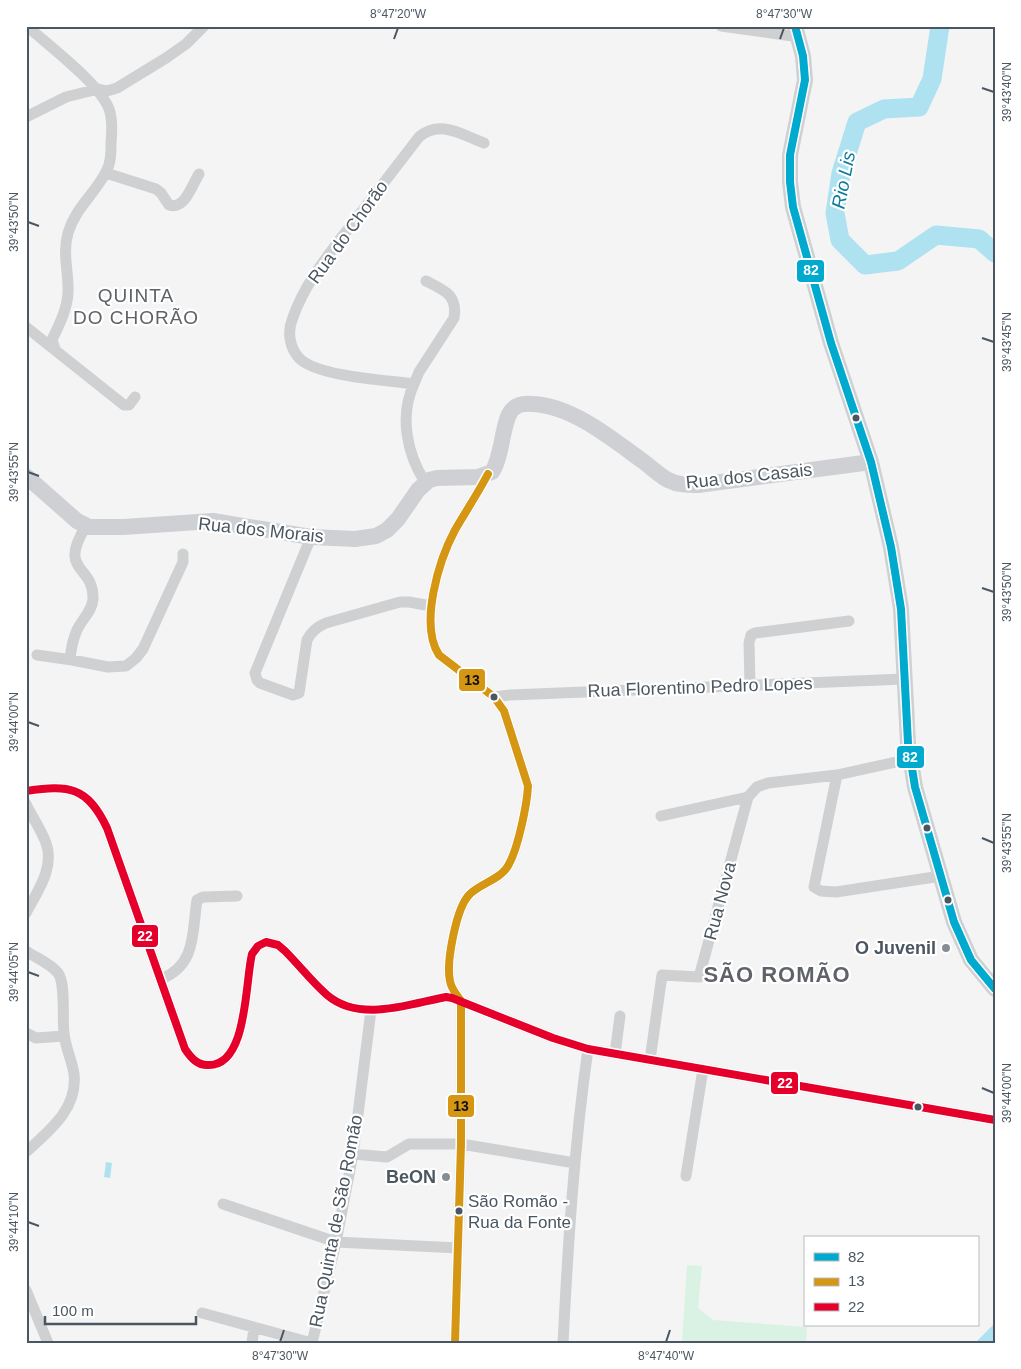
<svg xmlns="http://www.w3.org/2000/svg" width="1021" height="1369" font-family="Helvetica,sans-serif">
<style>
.green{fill:#d9f2e3}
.water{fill:#aee2f0}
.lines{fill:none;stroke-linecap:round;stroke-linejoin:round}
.river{stroke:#aee2f0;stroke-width:19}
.street{stroke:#ced0d2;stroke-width:11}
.secondary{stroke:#ced0d4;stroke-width:16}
.bus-1-casing{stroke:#fff;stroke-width:11}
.bus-2-casing{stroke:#fff;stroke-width:11}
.bus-3-casing{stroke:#fff;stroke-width:11}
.bus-1{stroke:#00a9ce;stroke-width:8}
.bus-2{stroke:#d49613;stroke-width:8}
.bus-3{stroke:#e4002b;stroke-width:8}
.ticks{fill:none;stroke:#4a5661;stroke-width:2}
.bus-dot{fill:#4a5661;stroke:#fff;stroke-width:2}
.poi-dot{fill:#868d94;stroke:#fff;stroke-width:2}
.labels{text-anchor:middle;stroke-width:4.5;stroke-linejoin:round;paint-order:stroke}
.bus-label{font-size:17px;fill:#4a5661;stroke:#fff;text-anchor:start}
.street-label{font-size:18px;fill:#4a5661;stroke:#fff}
.poi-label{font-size:18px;font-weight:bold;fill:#4a5661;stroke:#fff;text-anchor:end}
.water-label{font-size:19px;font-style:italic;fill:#0c7c9b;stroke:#fff}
.neighbourhood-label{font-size:19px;letter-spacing:1px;fill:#5f6368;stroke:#fff}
.district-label{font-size:22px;font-weight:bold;letter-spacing:1px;fill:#5f6368;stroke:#fff}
.line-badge{stroke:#fff;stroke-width:2}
.badge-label{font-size:14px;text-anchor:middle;font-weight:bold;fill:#fff}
.pale-badge-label{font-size:14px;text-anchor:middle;font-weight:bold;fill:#111}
.neatline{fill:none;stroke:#4a5661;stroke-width:2}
.ticks-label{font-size:12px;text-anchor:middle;fill:#4a5661}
</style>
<rect width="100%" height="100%" fill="#f4f4f4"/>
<path class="green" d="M 687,1265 L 702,1266 L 698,1308 L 713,1320 L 807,1327 L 806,1343 L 682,1343 Z"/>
<path class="water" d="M 106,1162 L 112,1163 L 110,1178 L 104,1177 Z
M 995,1323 L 995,1343 L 975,1343 Z"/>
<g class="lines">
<path class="river" d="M 940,26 L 932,79 L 919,107 L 884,109 L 857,122 L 841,173 L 835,213 L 840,240 L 865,265 L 898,261 L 936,235 L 979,239 L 995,253"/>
<path class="street" d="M 27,26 C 48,45 100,84 109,109 C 113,119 112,132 111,143 C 111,153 111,163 106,172 C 94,195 76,207 68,233 C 62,254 69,272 68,293 C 67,310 59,325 52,340 L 55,349
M 721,26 L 799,37
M 26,117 L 66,97 L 98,89 L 107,91 L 117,88 L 166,58 L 186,44 L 204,26
M 106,173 L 156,189 L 161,193 L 169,205 C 185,210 192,185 199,174
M 26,327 L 124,405 L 129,405 L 135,397
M 414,384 L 419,372 L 454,318 C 458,295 444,290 426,281
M 425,482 C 407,454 399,416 414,384 C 386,380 320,377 300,359 C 290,349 287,333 292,320 C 304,284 329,254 352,224 C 374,195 397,166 419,137 C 440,119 462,135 484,143
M 311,537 L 255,673 L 257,680 L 260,683 L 293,695 L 299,693 L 307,640 C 312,631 317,627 326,623 L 400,602 L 409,602 L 431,606
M 37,655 L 72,660 L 108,667 L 126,666 L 136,658 L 143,649 L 183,562 L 183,554
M 70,659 C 71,649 73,639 77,630 C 82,619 92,612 93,599 C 94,564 57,573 86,526
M 750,685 L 749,643 L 751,635 L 755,633 L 849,621
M 494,697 L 510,695 L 905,679
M 910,759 L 837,775 L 814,887 L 821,891 L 836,892 L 941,876
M 26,791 C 69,785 87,786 107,828 L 185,1049 C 191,1058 198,1066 209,1065 C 248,1065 245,981 252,954 L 258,946 L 266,942 L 278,945 L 285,951 C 299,965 312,982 327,995 C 360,1023 409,1004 446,997 L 452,998 L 553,1038 L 588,1049 L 995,1120
M 26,804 C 32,817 41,829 46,843 C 55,868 37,892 26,913
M 661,816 L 748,797
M 26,951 C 36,958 50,963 58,973 C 66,984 62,1018 64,1033 C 65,1047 72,1060 74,1074 C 78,1109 49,1131 26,1152
M 161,979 C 197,965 192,931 197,900 L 203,897 L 237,896
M 26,1033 L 36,1038 L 64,1036
M 615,1054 L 620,1016
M 650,1060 L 662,975 L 699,977 L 748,797 L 757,787 L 768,783 L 837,775
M 353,1154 L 387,1157 L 409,1144 L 461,1144 L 575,1163
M 686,1176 L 703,1069
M 223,1204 L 336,1242 L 458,1248
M 26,1290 L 48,1343
M 202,1313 L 312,1343
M 252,1343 L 254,1328
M 312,1343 L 336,1242 L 353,1154 L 371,1010
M 455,1343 L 461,1144 L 461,1001 C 457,995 451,989 450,981 C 446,963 456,907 470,894 C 481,883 502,879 509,864 C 518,848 527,805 528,786 L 504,711 L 494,697 L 439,655 C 419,624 439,560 455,530 C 466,511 478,493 488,474
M 563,1343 C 568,1245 574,1147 588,1049"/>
<path class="secondary" d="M 795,26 L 803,56 L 805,80 L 790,155 L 790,182 L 793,207 L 831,343 L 871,462 L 891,547 L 901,609 L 908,743 L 915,787 L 954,922 L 971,960 L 995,989
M 26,476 L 77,521 L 89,527 L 123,527 L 213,521 L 311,537 L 355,539 L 376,536 L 387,530 L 398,519 L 418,490 L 429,480 L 437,478 L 478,477 L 492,472 C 503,455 502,421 512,410 C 517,404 525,403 533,404 C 573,406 612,439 644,462 C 652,468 659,475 668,480 C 678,485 688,485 698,485 L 871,462"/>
<defs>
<path id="bus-1" d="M 795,26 L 803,56 L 805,80 L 790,155 L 790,182 L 793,207 L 831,343 L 871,462 L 891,547 L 901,609 L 908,743 L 915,787 L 954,922 L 971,960 L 995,989"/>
<path id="bus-2" d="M 455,1343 L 461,1144 L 461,1001 C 457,995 451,989 450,981 C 446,963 456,907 470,894 C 481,883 502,879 509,864 C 518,848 527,805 528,786 L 504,711 L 494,697 L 439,655 C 419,624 439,560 455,530 C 466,511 478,493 488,474"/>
<path id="bus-3" d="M 26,791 C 69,785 87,786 107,828 L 185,1049 C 191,1058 198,1066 209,1065 C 248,1065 245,981 252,954 L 258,946 L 266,942 L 278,945 L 285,951 C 299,965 312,982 327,995 C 360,1023 409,1004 446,997 L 452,998 L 553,1038 L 588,1049 L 995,1120"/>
</defs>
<use href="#bus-1" class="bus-1-casing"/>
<use href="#bus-2" class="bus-2-casing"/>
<use href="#bus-3" class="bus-3-casing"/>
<use href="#bus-1" class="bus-1"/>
<use href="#bus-2" class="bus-2"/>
<use href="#bus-3" class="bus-3"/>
</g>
<path class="ticks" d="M 394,39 L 398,28M 780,39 L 784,28M 982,88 L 994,92M 28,222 L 39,226M 982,338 L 994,342M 28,472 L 39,476M 982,588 L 994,592M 28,722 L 39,726M 982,838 L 994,843M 28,972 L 39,976M 982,1088 L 994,1093M 28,1222 L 39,1226M 280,1342 L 284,1330M 666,1342 L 670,1330"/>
<g class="bus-dot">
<circle cx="856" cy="418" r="4.5"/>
<circle cx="494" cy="697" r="4.5"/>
<circle cx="927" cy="828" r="4.5"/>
<circle cx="948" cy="900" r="4.5"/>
<circle cx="918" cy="1107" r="4.5"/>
<circle cx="459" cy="1211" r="4.5"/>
</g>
<g class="poi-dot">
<circle cx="946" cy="948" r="5"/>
<circle cx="446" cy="1177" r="5"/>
</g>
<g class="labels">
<g class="bus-label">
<text x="468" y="1207">São Romão -<tspan x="468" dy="21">Rua da Fonte</tspan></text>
</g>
<g class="street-label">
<text transform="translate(348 232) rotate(-54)" y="6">Rua do Chorão</text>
<text transform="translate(749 476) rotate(-6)" y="6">Rua dos Casais</text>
<text transform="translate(261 530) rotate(6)" y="6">Rua dos Morais</text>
<text transform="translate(700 687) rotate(-2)" y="6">Rua Florentino Pedro Lopes</text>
<text transform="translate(720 901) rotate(-75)" y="6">Rua Nova</text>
<text transform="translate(336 1221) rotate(-79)" y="6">Rua Quinta de São Romão</text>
</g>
<g class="poi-label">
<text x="936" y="954">O Juvenil</text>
<text x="436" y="1183">BeON</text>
</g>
<g class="water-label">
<text transform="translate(843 180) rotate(-79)" y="7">Rio Lis</text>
</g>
<g class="neighbourhood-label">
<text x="136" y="302">QUINTA<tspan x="136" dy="22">DO CHORÃO</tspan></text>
</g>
<g class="district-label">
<text x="777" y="982">SÃO ROMÃO</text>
</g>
</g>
<g class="line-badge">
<rect x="796" y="259" width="29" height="24" rx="5" fill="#00a9ce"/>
<rect x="458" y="668" width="28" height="24" rx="5" fill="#d49613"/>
<rect x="896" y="745" width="29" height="24" rx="5" fill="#00a9ce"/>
<rect x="131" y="924" width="28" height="24" rx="5" fill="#e4002b"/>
<rect x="770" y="1071" width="29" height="24" rx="5" fill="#e4002b"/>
<rect x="447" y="1094" width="28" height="24" rx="5" fill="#d49613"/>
</g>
<g class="badge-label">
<text x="811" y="275">82</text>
<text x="910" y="762">82</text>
<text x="145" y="941">22</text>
<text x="785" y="1088">22</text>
</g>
<g class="pale-badge-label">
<text x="472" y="685">13</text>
<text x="461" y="1111">13</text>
</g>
<rect width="1021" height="1369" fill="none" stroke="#ffffff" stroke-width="55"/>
<rect x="804" y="1236" width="175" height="90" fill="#ffffff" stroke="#b7bbc0"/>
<rect x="814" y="1253" width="25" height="8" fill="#00a9ce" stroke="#b7bbc0"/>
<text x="848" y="1262" font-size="15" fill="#4a5661">82</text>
<rect x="814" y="1278" width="25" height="8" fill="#d49613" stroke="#b7bbc0"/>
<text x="848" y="1286" font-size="15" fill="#4a5661">13</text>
<rect x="814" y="1303" width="25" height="8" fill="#e4002b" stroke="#b7bbc0"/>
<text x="848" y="1312" font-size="15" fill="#4a5661">22</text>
<path d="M45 1316v8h151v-8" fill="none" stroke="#4a5661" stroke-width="2.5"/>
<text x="52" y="1316" font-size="15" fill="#4a5661" stroke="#ffffff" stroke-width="4" paint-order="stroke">100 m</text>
<rect x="28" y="28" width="966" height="1314" class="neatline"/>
<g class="ticks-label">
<text x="398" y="18">8°47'20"W</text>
<text x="784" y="18">8°47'30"W</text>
<text transform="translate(1007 92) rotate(-90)" y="4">39°43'40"N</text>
<text transform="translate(14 222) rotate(-90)" y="4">39°43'50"N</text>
<text transform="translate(1007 342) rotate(-90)" y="4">39°43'45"N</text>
<text transform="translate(14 472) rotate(-90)" y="4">39°43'55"N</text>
<text transform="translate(1007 592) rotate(-90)" y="4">39°43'50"N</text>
<text transform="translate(14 722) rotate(-90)" y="4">39°44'00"N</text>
<text transform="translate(1007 843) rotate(-90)" y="4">39°43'55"N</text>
<text transform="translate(14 972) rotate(-90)" y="4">39°44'05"N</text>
<text transform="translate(1007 1093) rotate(-90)" y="4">39°44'00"N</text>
<text transform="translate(14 1222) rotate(-90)" y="4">39°44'10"N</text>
<text x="280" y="1360">8°47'30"W</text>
<text x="666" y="1360">8°47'40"W</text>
</g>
</svg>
